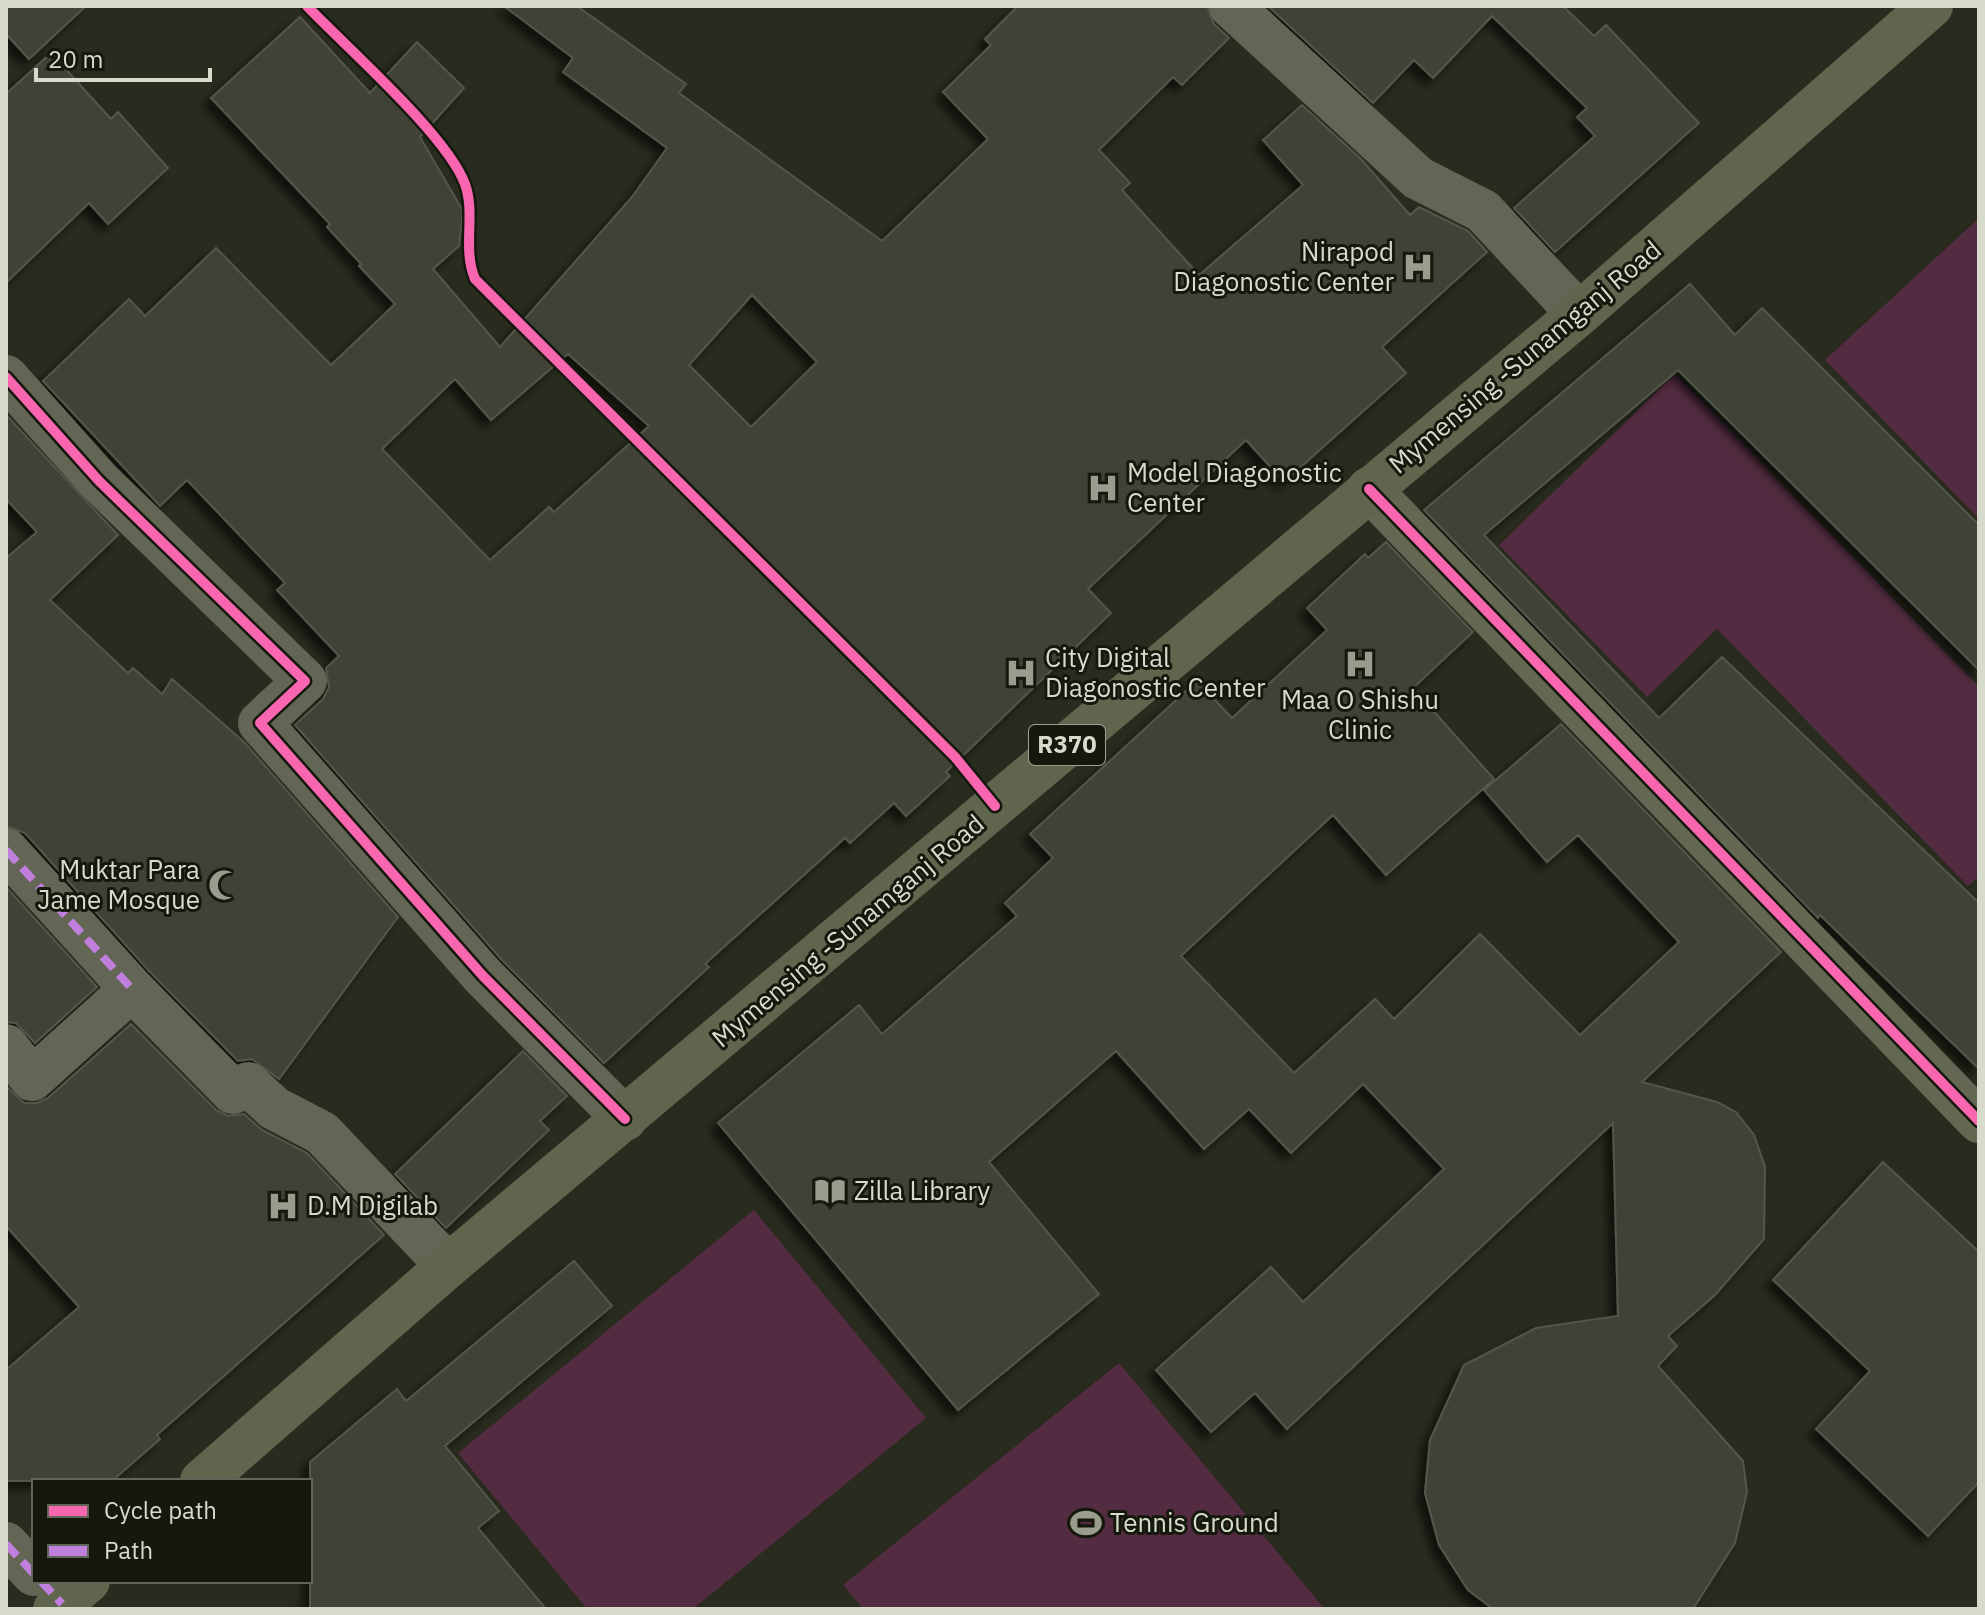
<svg xmlns="http://www.w3.org/2000/svg" width="1985" height="1615" font-family="'IBM Plex Sans',sans-serif">
<style>
.green{fill:#542c41}
.building{fill:#404337;stroke:#53564a;stroke-width:2;fill-rule:evenodd;filter:url(#shadow)}
.lines{fill:none;stroke-linecap:round;stroke-linejoin:round}
.street{stroke:#636654;stroke-width:44}
.secondary{stroke:#646853;stroke-width:44}
.primary{stroke:#60664e;stroke-width:44}
.quiet{stroke:#c07fdc;stroke-width:8;stroke-dasharray:16 8;stroke-linecap:butt}
.cycleway-casing{stroke:#15180c;stroke-width:15}
.cycleway{stroke:#f766af;stroke-width:10}
.labels{text-anchor:middle;stroke-width:6;stroke-linejoin:round;paint-order:stroke}
.shield{fill:#15180c;stroke:#9ca092;stroke-width:2}
.shield-label{font-size:24px;font-weight:bold;fill:#d6dbcb}
.poi-label{font-size:26px;fill:#d6dbcb;stroke:#15180c;text-anchor:start}
.street-label{font-size:26px;fill:#d6dbcb;stroke:#15180c}
</style>
<defs>
<filter id="shadow"><feDropShadow dx="-7" dy="7" stdDeviation="4" flood-color="#0009"/></filter>
</defs>
<rect width="100%" height="100%" fill="#282b1e"/>
<path class="green" d="M 1979,218 L 1979,519 L 1825,360 Z
M 1675,374 L 1979,687 L 1979,876 L 1968,886 L 1717,629 L 1647,697 L 1499,545 Z
M 754,1210 L 926,1418 L 693,1609 L 587,1609 L 458,1453 Z
M 1119,1363 L 1324,1608 L 863,1609 L 843,1585 Z"/>
<path class="building" d="M 6,6 L 86,6 L 29,59 L 6,34 Z
M 504,6 L 577,6 L 686,84 L 679,93 L 882,241 L 988,139 L 943,92 L 991,45 L 985,39 L 1018,6 L 1207,6 L 1214,24 L 1229,38 L 1182,85 L 1173,77 L 1099,150 L 1130,183 L 1122,190 L 1199,275 L 1303,185 L 1263,140 L 1302,105 L 1361,159 L 1410,215 L 1419,207 L 1468,231 L 1487,252 L 1382,347 L 1406,373 L 1284,482 L 1246,440 L 1088,589 L 1111,613 L 946,772 L 950,776 L 906,816 L 894,803 L 850,843 L 845,838 L 705,964 L 709,967 L 604,1063 L 501,959 L 295,725 L 323,699 L 329,687 L 326,668 L 339,656 L 277,590 L 285,583 L 187,480 L 160,506 L 43,381 L 129,299 L 145,316 L 216,248 L 331,365 L 395,304 L 359,266 L 361,264 L 327,227 L 330,224 L 211,98 L 300,17 L 370,93 L 417,42 L 464,88 L 420,137 L 463,211 L 459,246 L 433,269 L 500,347 L 632,197 L 667,148 L 563,72 L 573,58 ZM 752,295 L 817,362 L 751,427 L 689,365 ZM 568,354 L 649,426 L 554,512 L 549,507 L 490,560 L 382,449 L 455,379 L 491,420 Z
M 1268,6 L 1563,6 L 1594,36 L 1606,25 L 1699,123 L 1555,252 L 1514,208 L 1595,136 L 1577,117 L 1587,108 L 1492,16 L 1433,78 L 1414,60 L 1373,103 Z
M 51,53 L 111,119 L 118,112 L 168,168 L 108,224 L 89,203 L 6,283 L 6,94 Z
M 1690,284 L 1735,335 L 1762,308 L 1979,525 L 1979,670 L 1678,370 L 1484,535 L 1659,718 L 1722,657 L 1979,903 L 1979,1069 L 1820,915 L 1818,918 L 1424,510 Z
M 7,416 L 118,535 L 50,600 L 128,673 L 133,668 L 162,694 L 172,679 L 244,742 L 398,917 L 279,1079 L 252,1059 L 238,1061 L 150,972 L 25,833 L 6,826 L 6,558 L 37,532 L 6,499 Z
M 1386,542 L 1473,632 L 1413,688 L 1494,779 L 1386,875 L 1333,815 L 1181,956 L 1294,1073 L 1375,999 L 1394,1019 L 1480,934 L 1580,1035 L 1679,942 L 1578,835 L 1547,862 L 1484,790 L 1561,724 L 1781,952 L 1642,1082 L 1717,1102 L 1736,1112 L 1754,1135 L 1765,1167 L 1764,1239 L 1715,1295 L 1668,1336 L 1677,1346 L 1658,1366 L 1743,1461 L 1747,1492 L 1735,1543 L 1693,1609 L 1493,1609 L 1468,1590 L 1439,1545 L 1425,1493 L 1430,1440 L 1464,1365 L 1536,1328 L 1618,1316 L 1613,1123 L 1287,1429 L 1255,1393 L 1211,1432 L 1156,1370 L 1271,1267 L 1303,1302 L 1444,1169 L 1363,1084 L 1291,1153 L 1249,1109 L 1204,1149 L 1116,1051 L 989,1162 L 1099,1294 L 958,1410 L 718,1123 L 859,1005 L 882,1034 L 1017,916 L 1005,903 L 1053,858 L 1030,834 L 1197,681 L 1232,718 L 1327,630 L 1307,608 L 1365,554 L 1368,558 Z
M 6,887 L 97,987 L 35,1043 L 16,1023 L 6,1022 Z
M 131,1024 L 216,1110 L 228,1116 L 244,1114 L 262,1130 L 307,1153 L 384,1235 L 157,1435 L 160,1439 L 112,1481 L 6,1481 L 6,1370 L 79,1307 L 6,1226 L 6,1086 L 24,1103 L 37,1103 L 48,1098 Z
M 523,1051 L 567,1096 L 540,1121 L 549,1130 L 446,1228 L 395,1174 Z
M 1883,1162 L 1979,1252 L 1979,1482 L 1928,1536 L 1816,1429 L 1870,1371 L 1773,1280 Z
M 574,1261 L 612,1306 L 445,1446 L 499,1511 L 478,1528 L 546,1609 L 310,1609 L 310,1462 L 397,1389 L 406,1401 Z"/>
<g class="lines">
<path class="street" d="M 1231,6 L 1418,178 L 1483,211 L 1579,314
M 6,377 L 99,481 L 305,681 L 260,723 L 483,976 L 625,1119
M 6,850 L 132,989
M 6,1046 L 32,1079 L 132,989 L 233,1092 L 248,1084 L 274,1108 L 322,1133 L 448,1266
M 6,1544 L 34,1574"/>
<path class="secondary" d="M 1369,489 L 1979,1121"/>
<path class="primary" d="M 202,1481 L 448,1266 L 1579,314 L 1931,6
M 55,1609 L 88,1581"/>
<path class="quiet" d="M 6,850 L 132,989
M 6,1544 L 34,1574
M 41,1581 L 62,1604"/>
<defs>
<path id="cycleway" d="M 307,6 C 346,47 447,135 465,184 C 476,215 462,248 475,279 L 955,757 L 995,806
M 6,377 L 99,481 L 305,681 L 260,723 L 483,976 L 625,1119
M 1369,489 L 1979,1121"/>
</defs>
<use href="#cycleway" class="cycleway-casing"/>
<use href="#cycleway" class="cycleway"/>
</g>
<defs>
<symbol id="hospital-bare" viewBox="-9 -9 18 18"><path d="M-5-5h3v3.5h4V-5h3V5h-3V1.5h-4V5h-3Z" fill="#999d8e" stroke="#15180c" stroke-width="2.5" paint-order="stroke"/></symbol>
<symbol id="mosque-bare" viewBox="-9 -9 18 18"><path d="M3.5-4.9A6 6 0 1 0 3.5 4.9A5 5 0 1 1 3.5-4.9Z" fill="#999d8e" stroke="#15180c" stroke-width="2.5" paint-order="stroke"/></symbol>
<symbol id="library-bare" viewBox="-9 -9 18 18"><path d="M-6-4Q-3-5.5-.7-3.5V5Q-3 3-6 4ZM6-4Q3-5.5 .7-3.5V5Q3 3 6 4Z" fill="#999d8e" stroke="#15180c" stroke-width="2.5" paint-order="stroke"/></symbol>
<symbol id="stadium-bare" viewBox="-9 -9 18 18"><path d="M0-5a6.5 5 0 1 0 0 10a6.5 5 0 1 0 0-10ZM-3.5-1.8h7v3.6h-7Z" fill="#999d8e" stroke="#15180c" stroke-width="2.5" paint-order="stroke"/></symbol>
</defs>
<g fill-rule="evenodd">
<use href="#hospital-bare" x="1396" y="245" width="44" height="44"/>
<use href="#hospital-bare" x="1081" y="466" width="44" height="44"/>
<use href="#hospital-bare" x="1338" y="642" width="44" height="44"/>
<use href="#hospital-bare" x="999" y="651" width="44" height="44"/>
<use href="#mosque-bare" x="202" y="863" width="44" height="44"/>
<use href="#library-bare" x="808" y="1169" width="44" height="44"/>
<use href="#hospital-bare" x="261" y="1184" width="44" height="44"/>
<use href="#stadium-bare" x="1064" y="1501" width="44" height="44"/>
</g>
<g class="labels">
<rect class="shield" x="1029" y="725" width="76" height="40" rx="6"/>
<g class="shield-label">
<text x="1067" y="753">R370</text>
</g>
<g class="poi-label">
<text x="1394" y="261" text-anchor="end">Nirapod<tspan x="1394" dy="30">Diagonostic Center</tspan></text>
<text x="1127" y="482">Model Diagonostic<tspan x="1127" dy="30">Center</tspan></text>
<text x="1045" y="667">City Digital<tspan x="1045" dy="30">Diagonostic Center</tspan></text>
<text x="1360" y="709" text-anchor="middle">Maa O Shishu<tspan x="1360" dy="30">Clinic</tspan></text>
<text x="200" y="879" text-anchor="end">Muktar Para<tspan x="200" dy="30">Jame Mosque</tspan></text>
<text x="854" y="1200">Zilla Library</text>
<text x="307" y="1215">D.M Digilab</text>
<text x="1110" y="1532">Tennis Ground</text>
</g>
<g class="street-label">
<text transform="translate(1525 357) rotate(-40)" y="9">Mymensing -Sunamganj Road</text>
<text transform="translate(848 931) rotate(-40)" y="9">Mymensing -Sunamganj Road</text>
</g>
</g>
<rect width="1985" height="1615" fill="none" stroke="#d6dbcb" stroke-width="16"/>
<rect x="32" y="1479" width="280" height="104" fill="#15180c" stroke="#626658" stroke-width="2"/>
<rect x="48" y="1505" width="40" height="12" fill="#f766af" stroke="#626658" stroke-width="2"/>
<text x="104" y="1519" font-size="24" fill="#d6dbcb">Cycle path</text>
<rect x="48" y="1545" width="40" height="12" fill="#c07fdc" stroke="#626658" stroke-width="2"/>
<text x="104" y="1559" font-size="24" fill="#d6dbcb">Path</text>
<path d="M36 68v12h174v-12" fill="none" stroke="#d6dbcb" stroke-width="4"/>
<text x="48" y="68" font-size="24" fill="#d6dbcb" stroke="#15180c" stroke-width="6" paint-order="stroke">20 m</text>
</svg>
